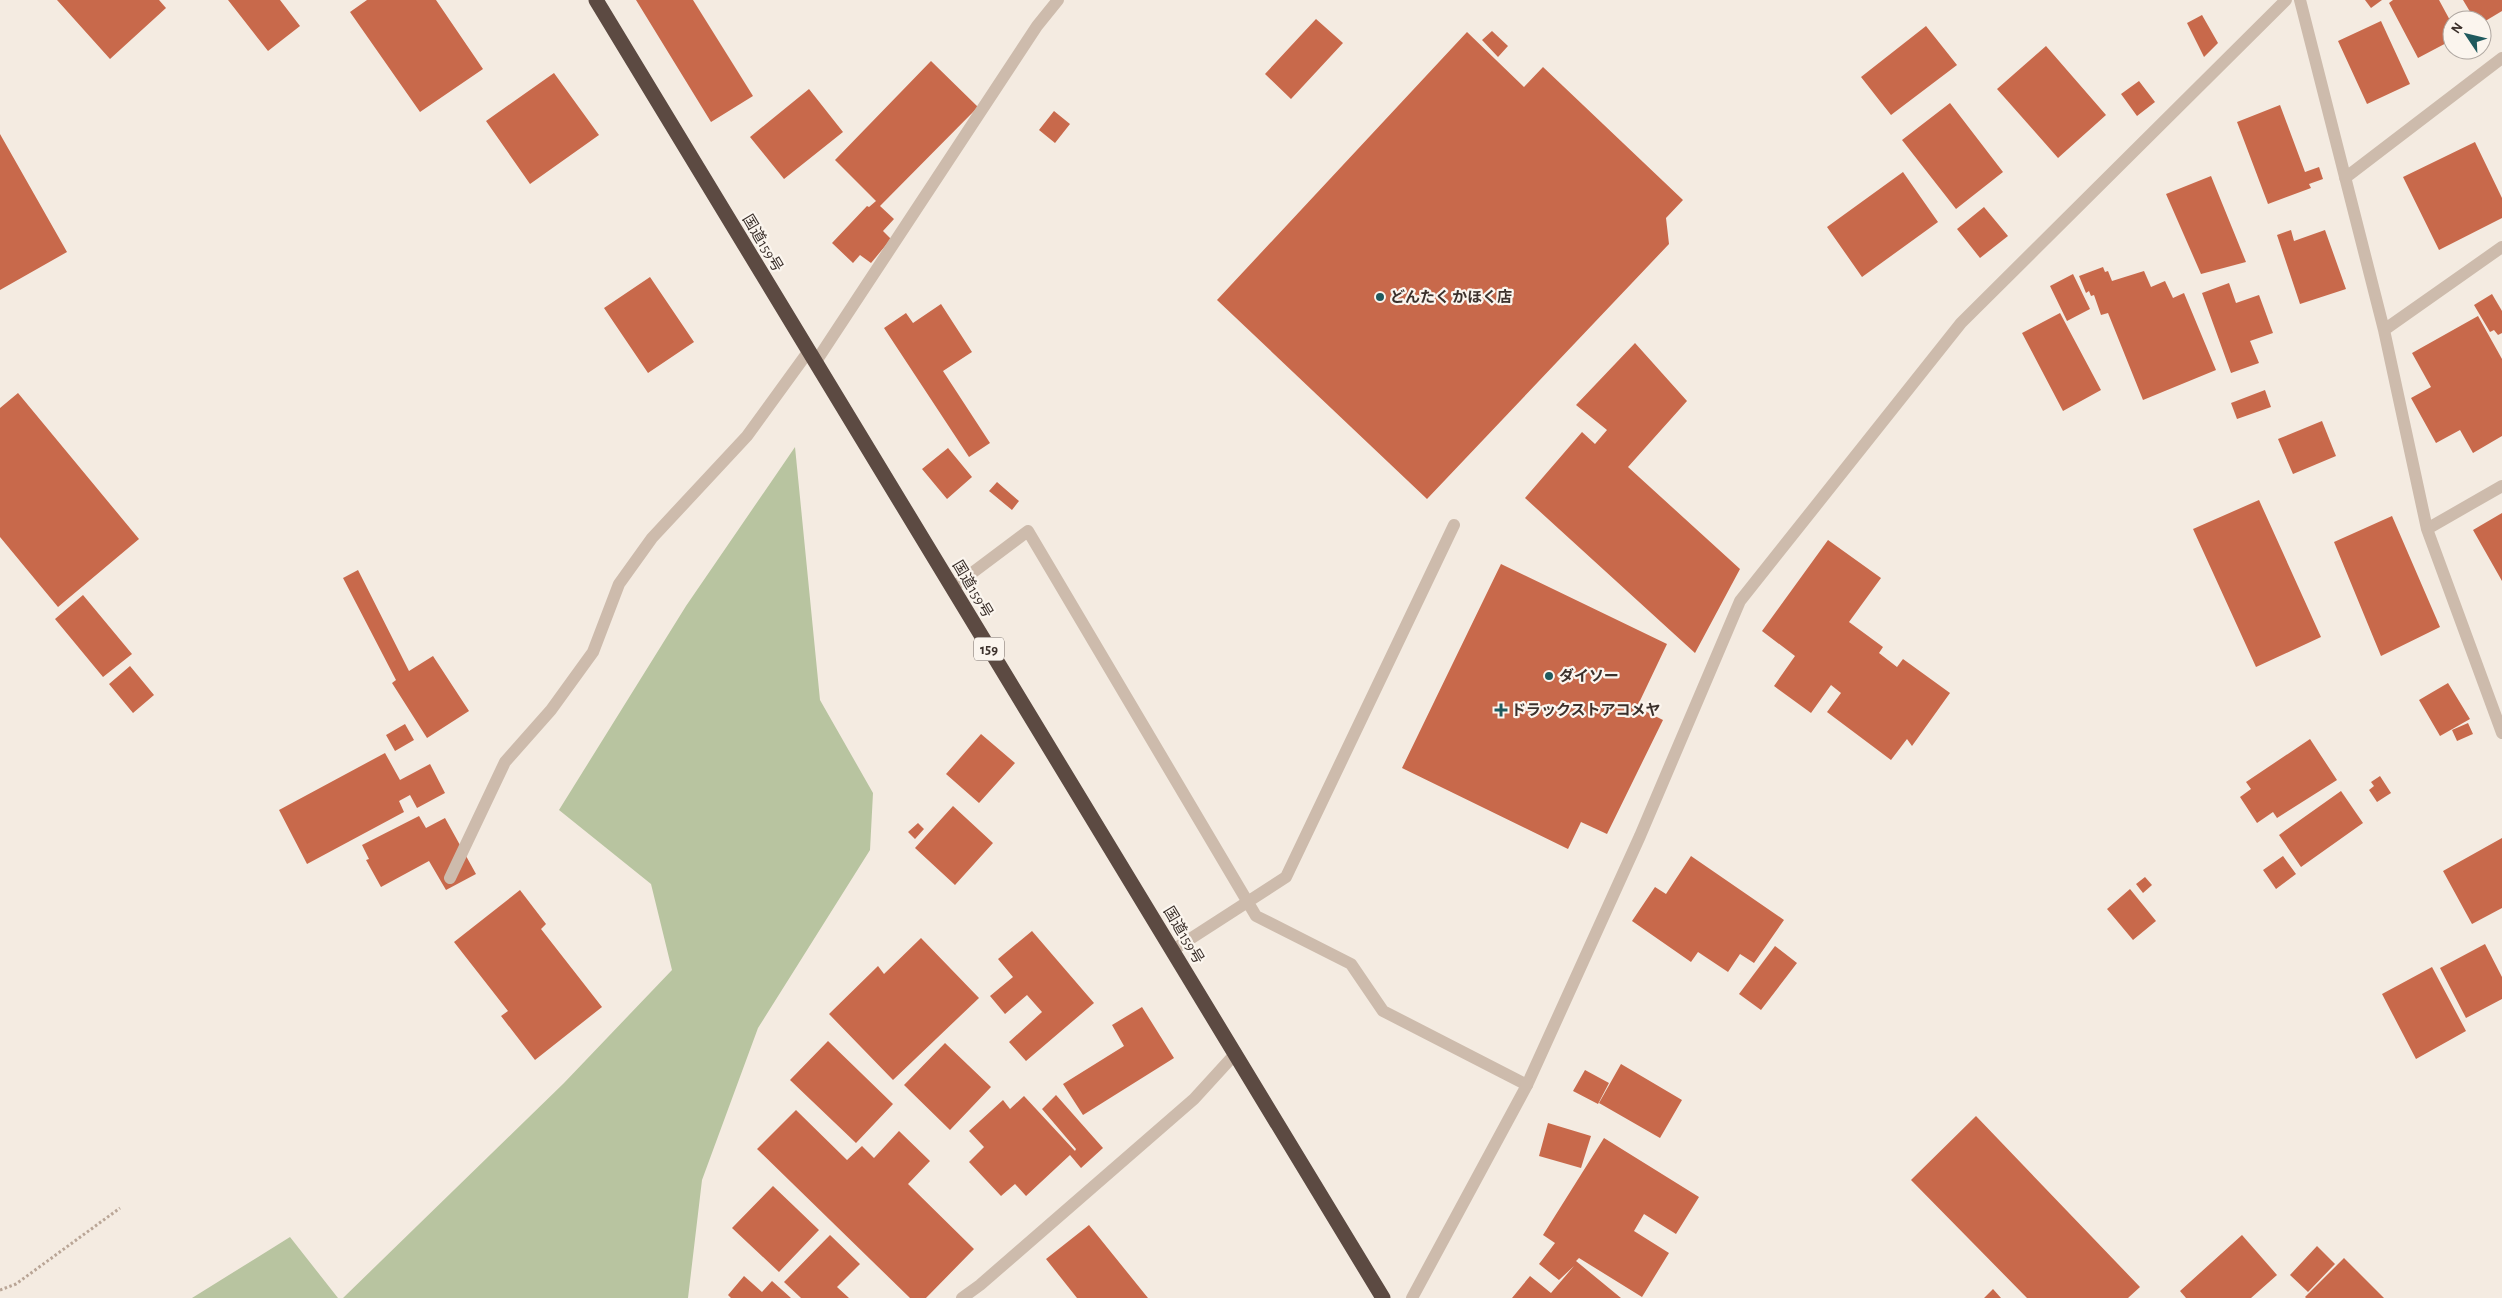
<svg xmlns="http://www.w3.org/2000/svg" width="2502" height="1298" font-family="'Alegreya Sans','Noto Sans JP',sans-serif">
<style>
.green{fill:#b8c4a0}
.building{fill:#c8694b}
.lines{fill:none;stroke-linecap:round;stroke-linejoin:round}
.path{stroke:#b9a596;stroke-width:3;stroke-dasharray:2.5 2.5;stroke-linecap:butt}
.lane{stroke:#cdbbac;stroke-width:12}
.street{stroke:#cdbbac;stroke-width:12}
.highway{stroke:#5c4a42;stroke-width:15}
.poi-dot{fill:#1f5a5e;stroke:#fbf5ee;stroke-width:2}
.labels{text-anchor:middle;stroke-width:4.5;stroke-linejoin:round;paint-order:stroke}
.shield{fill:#fbf5ee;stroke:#756b66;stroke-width:1}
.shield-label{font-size:14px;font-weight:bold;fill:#3b302b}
.street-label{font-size:15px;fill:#3b302b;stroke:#fbf5ee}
.poi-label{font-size:15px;font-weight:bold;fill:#3b302b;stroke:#fbf5ee;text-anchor:start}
</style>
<rect width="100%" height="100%" fill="#f4ebe1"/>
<path class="green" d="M 795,447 L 820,700 L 873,793 L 870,850 L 758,1028 L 702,1180 L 688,1298 L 343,1298 L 564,1083 L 672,970 L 651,884 L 559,810 L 686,606 Z
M 290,1237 L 338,1298 L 192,1298 Z"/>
<path class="building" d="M 57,0 L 159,0 L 166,8 L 110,59 Z
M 228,0 L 280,0 L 300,26 L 268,51 Z
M 367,0 L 436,0 L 483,69 L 420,112 L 350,12 Z
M 636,0 L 693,0 L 753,96 L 711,122 Z
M 2365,0 L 2382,0 L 2371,8 Z
M 2393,0 L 2439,0 L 2452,24 L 2452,40 L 2418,58 L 2389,3 Z
M 2463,0 L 2502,0 L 2502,11 L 2482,23 L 2482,20 L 2475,20 Z
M 2202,15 L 2218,43 L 2204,57 L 2187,23 Z
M 1316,19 L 1343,43 L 1291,99 L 1265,74 Z
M 2381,21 L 2410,84 L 2367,104 L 2338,41 Z
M 1926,26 L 1957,65 L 1891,115 L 1861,77 Z
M 1492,31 L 1508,46 L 1498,57 L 1482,40 Z
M 1467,32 L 1524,87 L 1543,67 L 1683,200 L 1666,218 L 1669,244 L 1427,499 L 1217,300 Z
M 2046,46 L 2106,115 L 2058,158 L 1997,89 Z
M 931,61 L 978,107 L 880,206 L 894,219 L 883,231 L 891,239 L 871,263 L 860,255 L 853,263 L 832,243 L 867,206 L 869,207 L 876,201 L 835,160 Z
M 554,73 L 599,135 L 530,184 L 486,121 Z
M 2139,81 L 2155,102 L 2137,116 L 2121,94 Z
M 809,89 L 843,132 L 784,179 L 750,137 Z
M 1950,103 L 2003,172 L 1956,209 L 1902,140 Z
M 2280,105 L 2305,172 L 2319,167 L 2323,179 L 2309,184 L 2311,188 L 2268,204 L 2237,122 Z
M 1054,111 L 1070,124 L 1055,143 L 1039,130 Z
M 0,134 L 67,252 L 0,290 Z
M 2475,142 L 2502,198 L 2502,218 L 2439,250 L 2403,177 Z
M 1903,172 L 1938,222 L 1862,277 L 1827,227 Z
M 2211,176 L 2246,262 L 2201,274 L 2166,194 Z
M 1984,207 L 2008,236 L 1980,258 L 1957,229 Z
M 2291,230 L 2294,241 L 2325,230 L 2346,289 L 2300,304 L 2277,235 Z
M 2103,267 L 2105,272 L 2108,271 L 2112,281 L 2144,271 L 2151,287 L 2165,281 L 2173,298 L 2184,293 L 2216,370 L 2143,400 L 2108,313 L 2101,315 L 2094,295 L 2091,296 L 2089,291 L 2086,293 L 2079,276 Z
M 2073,274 L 2090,309 L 2067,321 L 2050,286 Z
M 650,277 L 694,342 L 648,373 L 604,308 Z
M 2229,283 L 2236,303 L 2259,295 L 2273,333 L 2250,341 L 2259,363 L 2231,373 L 2202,293 Z
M 2492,294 L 2502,311 L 2502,333 L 2498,335 L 2494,330 L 2490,332 L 2474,305 Z
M 941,304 L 972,352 L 943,371 L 990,443 L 969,457 L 884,328 L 906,313 L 913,323 Z
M 2060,313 L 2101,390 L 2063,411 L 2022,333 Z
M 2478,316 L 2502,359 L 2502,436 L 2473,453 L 2460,430 L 2436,443 L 2411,398 L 2431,387 L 2412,353 Z
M 1635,343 L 1687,401 L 1628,467 L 1740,569 L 1695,653 L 1525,498 L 1582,432 L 1595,444 L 1607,430 L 1576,405 Z
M 2265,390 L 2271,407 L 2237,419 L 2231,403 Z
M 18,393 L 139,539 L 58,607 L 0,537 L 0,408 Z
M 2322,421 L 2336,456 L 2293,474 L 2278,439 Z
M 948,448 L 972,477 L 947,499 L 922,469 Z
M 997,482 L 1019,501 L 1012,510 L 989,491 Z
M 2259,500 L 2321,637 L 2256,667 L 2193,529 Z
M 2502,513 L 2502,581 L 2473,530 Z
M 2392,516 L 2440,627 L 2381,656 L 2334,542 Z
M 1828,540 L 1881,578 L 1849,622 L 1883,647 L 1879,653 L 1897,667 L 1903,659 L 1950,693 L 1912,746 L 1907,739 L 1891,760 L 1827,712 L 1841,693 L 1831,685 L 1811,713 L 1774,686 L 1795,656 L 1762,631 Z
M 1501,564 L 1667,644 L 1637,707 L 1663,720 L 1607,834 L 1581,822 L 1568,849 L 1402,768 Z
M 358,570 L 409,671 L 433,656 L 469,711 L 427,738 L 392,683 L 396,680 L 343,578 Z
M 83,595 L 132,654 L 103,677 L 55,619 Z
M 130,666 L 154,695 L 133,713 L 109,684 Z
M 2448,683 L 2470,719 L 2440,736 L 2419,700 Z
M 2468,723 L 2473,734 L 2457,741 L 2452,730 Z
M 405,724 L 414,740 L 395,751 L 386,735 Z
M 981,734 L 1015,763 L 979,803 L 946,774 Z
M 2310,739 L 2337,780 L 2277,818 L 2273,812 L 2257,823 L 2240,797 L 2251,789 L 2246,782 Z
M 385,753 L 400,780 L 430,764 L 445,793 L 417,808 L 410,795 L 399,801 L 404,812 L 307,864 L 279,810 Z
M 2380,776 L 2391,793 L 2377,802 L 2369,790 L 2374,786 L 2371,782 Z
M 2341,791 L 2363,823 L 2301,867 L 2279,835 Z
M 953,806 L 993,843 L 955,885 L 915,848 Z
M 419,816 L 426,828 L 445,818 L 476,874 L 446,890 L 429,861 L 381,887 L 366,860 L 369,859 L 362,845 Z
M 918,823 L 924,829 L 915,839 L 908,832 Z
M 2502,838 L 2502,908 L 2472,924 L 2443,871 Z
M 1691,856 L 1784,920 L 1754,963 L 1740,954 L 1728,972 L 1698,952 L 1691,962 L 1632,921 L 1655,887 L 1666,894 Z
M 2283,856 L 2296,874 L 2276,889 L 2263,870 Z
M 2145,877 L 2152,885 L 2143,893 L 2136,884 Z
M 2130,889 L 2156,921 L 2133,940 L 2107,909 Z
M 520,890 L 546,924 L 541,929 L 602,1007 L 535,1060 L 501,1016 L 508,1011 L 454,942 Z
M 1032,931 L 1094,1003 L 1026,1061 L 1009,1042 L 1042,1012 L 1027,995 L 1005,1014 L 990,996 L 1013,977 L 998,959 Z
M 921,938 L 979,998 L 893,1080 L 829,1014 L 878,966 L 884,974 Z
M 2485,944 L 2502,977 L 2502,999 L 2466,1018 L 2440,968 Z
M 1775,946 L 1797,963 L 1761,1010 L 1739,994 Z
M 2432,967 L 2466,1031 L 2416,1059 L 2382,994 Z
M 1142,1007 L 1174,1058 L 1083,1115 L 1063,1084 L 1124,1046 L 1112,1025 Z
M 828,1041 L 893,1104 L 856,1143 L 790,1080 Z
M 945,1043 L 991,1087 L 950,1130 L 904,1085 Z
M 1621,1064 L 1682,1100 L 1660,1138 L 1599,1103 Z
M 1585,1070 L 1609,1083 L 1598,1104 L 1573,1091 Z
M 1056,1095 L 1103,1148 L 1081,1168 L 1070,1155 L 1026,1196 L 1015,1184 L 1001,1196 L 969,1162 L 984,1147 L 969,1131 L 1003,1100 L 1010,1109 L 1024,1096 L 1075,1151 L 1076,1149 L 1042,1109 Z
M 796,1110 L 847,1160 L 862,1146 L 874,1158 L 899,1131 L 930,1161 L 908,1184 L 974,1249 L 926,1298 L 910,1298 L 757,1149 Z
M 1976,1116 L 2140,1287 L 2128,1298 L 2027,1298 L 1911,1180 Z
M 1548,1123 L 1591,1136 L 1581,1168 L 1539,1156 Z
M 1604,1138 L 1699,1197 L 1676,1234 L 1644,1214 L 1634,1231 L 1669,1253 L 1642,1297 L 1579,1258 L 1576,1261 L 1621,1298 L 1512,1298 L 1530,1276 L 1551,1293 L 1574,1266 L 1559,1280 L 1539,1264 L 1555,1243 L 1543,1235 Z
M 773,1186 L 819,1230 L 779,1272 L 732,1228 Z
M 1089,1225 L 1148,1298 L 1077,1298 L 1046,1259 Z
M 830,1235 L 860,1264 L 837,1287 L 849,1298 L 801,1298 L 784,1282 Z
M 2242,1235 L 2277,1275 L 2251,1298 L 2186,1298 L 2180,1291 Z
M 2317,1246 L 2335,1264 L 2308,1292 L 2290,1275 Z
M 2344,1258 L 2384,1298 L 2306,1298 L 2305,1297 Z
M 744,1276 L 762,1292 L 772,1281 L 791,1298 L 731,1298 L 728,1295 Z
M 1993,1289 L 2001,1298 L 1984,1298 Z"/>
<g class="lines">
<path class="path" d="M 0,1290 L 16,1284 L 120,1208"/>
<path class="lane" d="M 952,588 L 1028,531 L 1256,916 L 1351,964 L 1383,1011 L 1527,1085
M 450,878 L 505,762 L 551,710 L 593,652 L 619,584 L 652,538 L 747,436 L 808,352
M 1173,950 L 1286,877 L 1454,525"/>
<path class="street" d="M 2300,0 L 2384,330
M 2345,178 L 2502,58
M 2502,247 L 2384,330 L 2427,529 L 2502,733
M 815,363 L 1037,26 L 1058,0
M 2427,529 L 2502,486
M 962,1298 L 980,1285 L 1194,1099 L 1236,1053
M 1412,1298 L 1527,1085 L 1640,836 L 1740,601 L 1961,323 L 2286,0"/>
<path class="highway" d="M 596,0 L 1383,1298"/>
</g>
<g class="poi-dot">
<circle cx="1380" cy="297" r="5"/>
<circle cx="1549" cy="676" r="5"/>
<path d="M1498.5 702.5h5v5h5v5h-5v5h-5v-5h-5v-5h5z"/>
</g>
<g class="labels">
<rect class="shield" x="974" y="637.5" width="30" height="23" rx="4"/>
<g class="shield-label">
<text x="989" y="654">159</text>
</g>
<g class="street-label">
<text transform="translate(763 243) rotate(59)" y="5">国道159号</text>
<text transform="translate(973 589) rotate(59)" y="5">国道159号</text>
<text transform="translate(1184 935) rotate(59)" y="5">国道159号</text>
</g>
<g class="poi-label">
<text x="1390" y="302">どんたく かほく店</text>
<text x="1559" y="681">ダイソー</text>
<text x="1511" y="715">ドラックストアコメヤ</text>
</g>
</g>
<g transform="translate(2467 35) rotate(305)"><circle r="24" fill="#fbf5ee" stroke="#aea6a0"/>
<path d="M0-4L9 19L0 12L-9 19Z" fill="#1f5a5e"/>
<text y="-8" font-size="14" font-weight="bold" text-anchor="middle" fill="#3b302b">N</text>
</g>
</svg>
